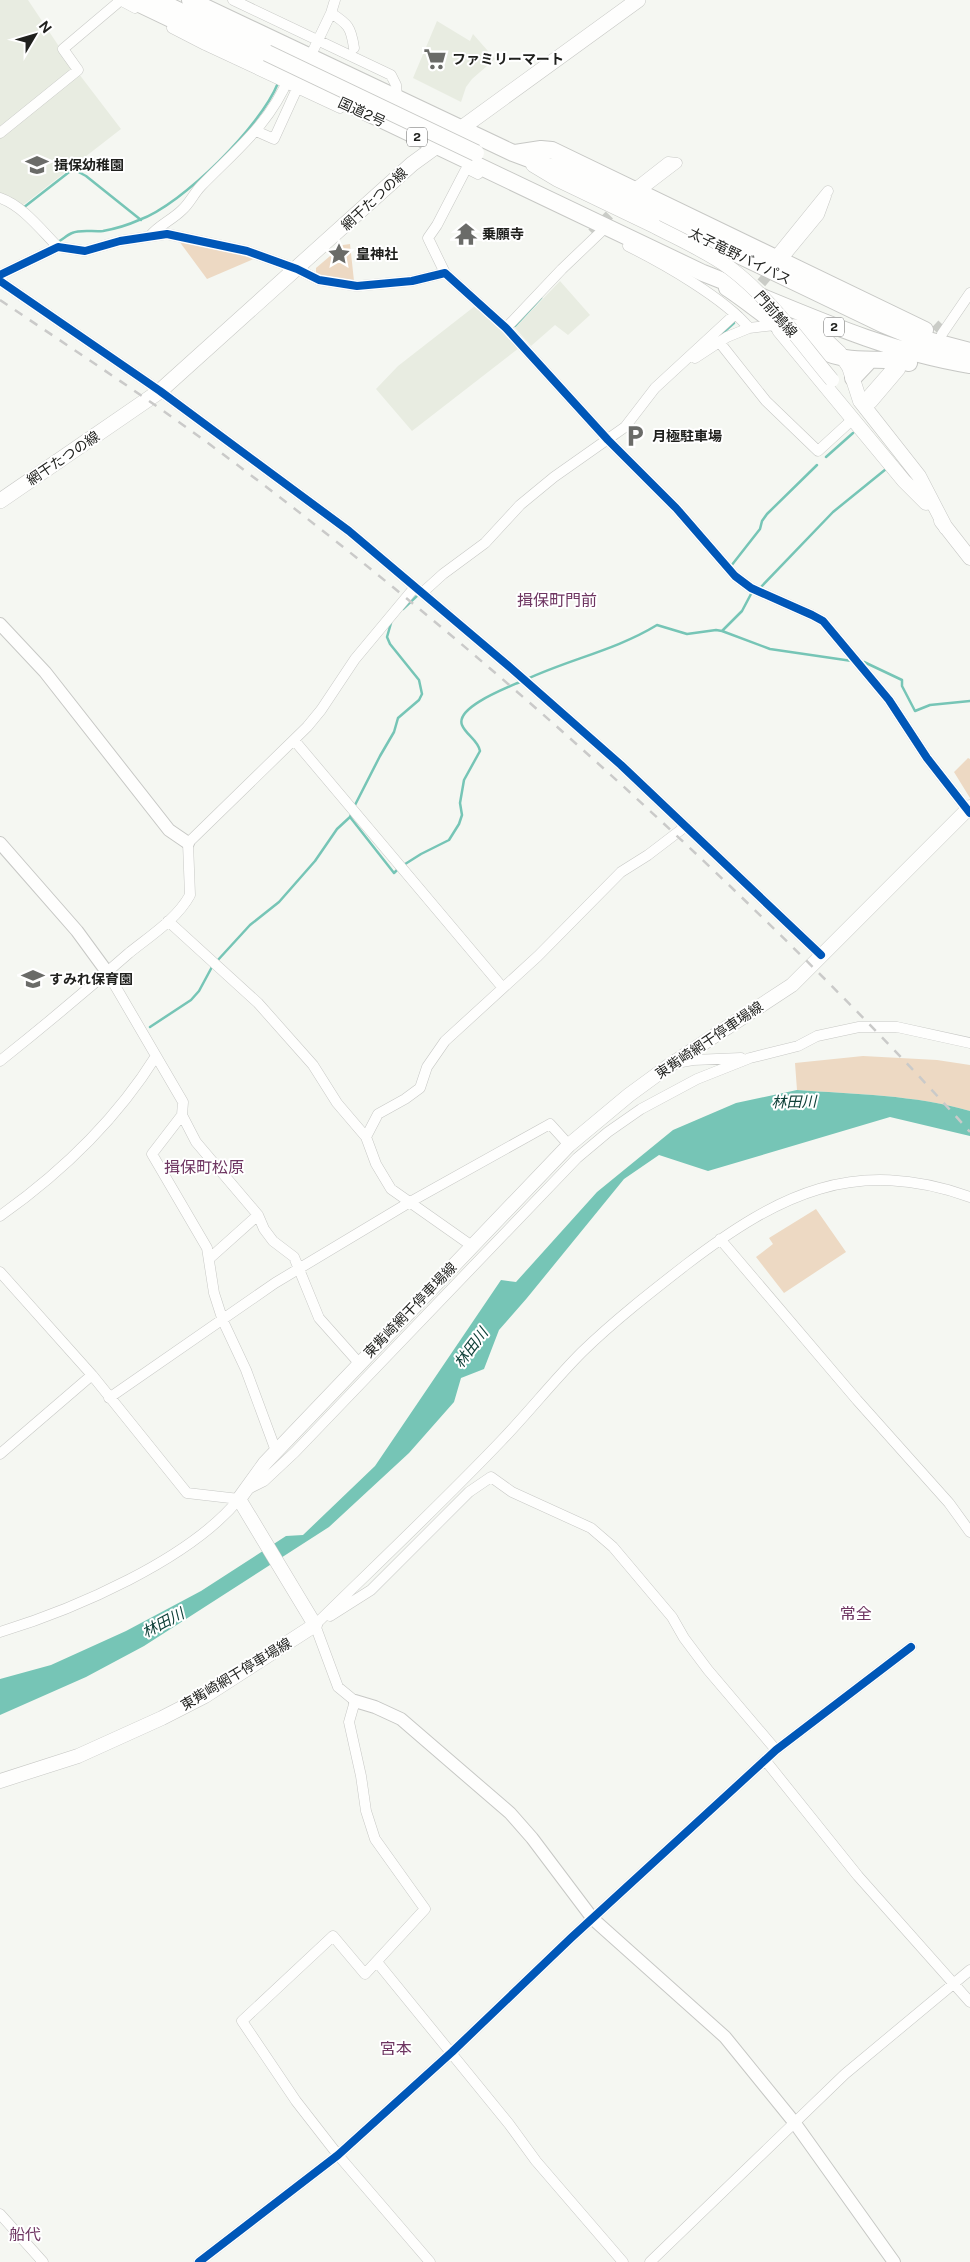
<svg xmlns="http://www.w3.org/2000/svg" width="970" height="2262" font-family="'Public Sans','Noto Sans JP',sans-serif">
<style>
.built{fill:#e8ece1}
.green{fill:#edd9c3}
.water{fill:#76c5b6}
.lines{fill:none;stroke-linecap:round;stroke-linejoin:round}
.stream{stroke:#76c5b6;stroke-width:2.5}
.minor-tunnel{stroke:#caccc7;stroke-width:10;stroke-dasharray:10 5;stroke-linecap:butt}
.minor-casing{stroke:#c7c8c5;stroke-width:11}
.tertiary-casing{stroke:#c7c8c5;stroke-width:14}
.secondary-casing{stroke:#c7c8c5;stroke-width:15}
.primary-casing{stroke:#c7c8c5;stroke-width:16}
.trunk-casing{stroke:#c7c8c5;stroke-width:18}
.minor{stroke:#fefefd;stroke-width:10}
.tertiary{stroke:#fefefd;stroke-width:12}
.secondary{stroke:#fefefd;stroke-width:14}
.primary{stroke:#fefefd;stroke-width:15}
.trunk{stroke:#fefefd;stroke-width:16}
.rail{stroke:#cacac9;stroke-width:2.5;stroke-dasharray:9 9;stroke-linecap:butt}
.secondary-bridge-casing{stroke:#c7c8c5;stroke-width:15;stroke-linecap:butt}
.trunk-bridge-casing{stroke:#c7c8c5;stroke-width:18;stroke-linecap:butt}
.secondary-bridge{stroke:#fefefd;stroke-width:14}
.trunk-bridge{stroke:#fefefd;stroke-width:16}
.cycleway-casing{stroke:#fff;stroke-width:11}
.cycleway{stroke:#0057b8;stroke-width:8}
.labels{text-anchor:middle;stroke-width:4;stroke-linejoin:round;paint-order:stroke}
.shield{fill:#fff;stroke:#626361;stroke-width:1}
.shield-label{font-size:12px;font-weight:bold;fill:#1f201d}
.poi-label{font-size:14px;font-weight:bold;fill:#1f201d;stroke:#fff;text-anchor:start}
.street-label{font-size:14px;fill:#1f201d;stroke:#fff}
.water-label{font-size:15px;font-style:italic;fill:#104139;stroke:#fff}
.quarter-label{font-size:16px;fill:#6e3561;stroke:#fff}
</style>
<rect width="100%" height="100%" fill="#f5f7f2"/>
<path class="built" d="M 0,0 L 28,0 L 74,69 L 0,127 Z
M 437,21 L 470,41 L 473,34 L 495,59 L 472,79 L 466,87 L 461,102 L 413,78 Z
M 79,74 L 121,129 L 22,206 L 0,195 L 0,136 Z
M 560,281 L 590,315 L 568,335 L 555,325 L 531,346 L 515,328 Z
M 475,306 L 519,348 L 412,431 L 376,389 L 398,366 Z"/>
<path class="green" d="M 179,241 L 256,258 L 207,279 Z
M 350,244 L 354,281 L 316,274 L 316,268 L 343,245 Z
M 968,758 L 970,759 L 970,798 L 954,772 Z
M 863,1056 L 937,1060 L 970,1065 L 970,1111 C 916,1095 853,1094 797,1090 L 795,1063 Z
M 816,1209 L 846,1252 L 784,1293 L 756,1257 L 773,1244 L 769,1238 Z"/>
<path class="water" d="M 797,1090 C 852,1094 917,1095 970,1111 L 970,1136 L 890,1117 L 708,1171 L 659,1155 L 624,1179 L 527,1298 L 499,1330 L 484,1369 L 461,1378 L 454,1402 L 409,1453 L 329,1527 L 144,1646 L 86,1677 L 0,1715 L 0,1679 L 51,1665 L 126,1631 L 201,1591 L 286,1536 L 303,1535 L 375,1466 L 501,1280 L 516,1282 L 597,1192 L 673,1130 L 736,1103 Z"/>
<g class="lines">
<path class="stream" d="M 23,208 L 73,169 L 86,176 L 141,220
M 56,243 C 62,240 67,235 72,233 C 81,229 93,232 103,231 C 114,229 128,225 139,220 C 183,204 261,126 278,83
M 515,326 L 541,298
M 716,339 L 734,323
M 826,457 L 853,433
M 731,566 L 760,529 L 762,521 L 767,514 L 817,465
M 760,588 L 833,512 L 886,469
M 403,609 L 419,594
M 722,631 L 770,649 L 852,661
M 864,662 L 902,680 L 902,686 L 915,711 L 930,705 L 970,701
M 527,679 C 570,659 616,650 657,625 L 687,634 L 716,630 L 722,631 L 742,611 L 751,594
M 354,807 L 380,756 L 394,732 L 398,718 L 419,700 L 422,694 L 419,680 L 390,644 L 387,637 L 391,623
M 350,817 L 394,873 L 398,869
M 402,866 L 421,854 L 449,840 L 459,824 L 462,815 L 460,803 L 464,780 L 480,751 C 478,740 466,735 462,725 C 455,707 509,687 522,681
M 217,961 L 250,925 L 279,902 L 315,861 L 337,829 L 350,817 L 352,812
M 150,1027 L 191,1000 L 199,991 L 213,965"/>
<path class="minor-tunnel" d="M 592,233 L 620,204
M 732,317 L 775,267
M 925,342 L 942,324"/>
<defs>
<path id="minor" d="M 120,0 L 135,8
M 233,0 L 391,75 L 396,85 L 397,99
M 331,13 C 348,24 351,27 354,48
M 172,28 L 205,45 L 340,108
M 310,57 L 331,13 L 335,0
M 256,131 L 274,139 L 295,93
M 0,133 L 78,70 L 63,49 L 121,0
M 636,187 L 668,162 L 677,163 L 639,192 L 637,195
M 0,198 C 23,206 41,230 58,247
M 150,236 C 159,225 172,220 182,210 C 190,203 194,193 201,186 C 235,151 270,124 289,77
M 628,246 C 664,264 724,298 749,328
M 786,255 L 819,215 L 826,196
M 772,260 L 828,191
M 445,273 L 428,238 L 437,225 L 465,171 L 468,169 L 478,174
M 0,275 L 58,247 L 85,251 L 120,241 L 167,234 L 247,251 L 297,269 L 319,280 L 357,286 L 412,281 L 445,273 L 506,328 L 608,440 L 676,508 L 735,576 L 751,588 L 812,615 L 823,621 L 889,700 L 927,758 L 970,813
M 0,281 L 160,391 L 349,531 L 512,669 L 621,765 L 821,955
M 506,328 L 562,269 L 606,227
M 942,334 L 970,293
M 720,343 L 766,401 L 818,451 L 853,419
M 695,358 L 727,337 L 749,328 L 775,325
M 861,403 L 889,371 L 897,373
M 872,403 L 900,370
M 422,593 L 443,574 L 485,543 L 520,505 L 554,477 L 625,427 L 655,388 L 732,317
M 294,740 L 503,988
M 168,921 L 258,1003 L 313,1065 L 337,1103 L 366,1137 L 376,1164 L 391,1189 L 472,1246
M 107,972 L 183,1102 L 182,1115 L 196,1142 L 258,1215 L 264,1229 L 273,1241 L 294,1257 L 319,1318 L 359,1363
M 0,1061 C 44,1026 87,990 129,953 C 150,936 177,919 190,895 L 188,843 L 307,727 L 321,710 L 355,659 L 415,587
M 676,1063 L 693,1060 L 741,1058
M 182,1115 L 152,1154 L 207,1248 L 214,1293 L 223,1321 L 246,1370 L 276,1451
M 366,1137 L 378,1114 L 405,1099 L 420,1088 L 427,1067 L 445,1041 L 538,956 L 621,872 L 648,855 L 686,826
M 0,1216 C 62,1172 116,1120 156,1056
M 720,1239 L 857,1400 L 949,1503 L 970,1532
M 210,1258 L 258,1215
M 0,1272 L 92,1375 L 187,1493 L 239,1499 C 189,1560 75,1609 0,1632
M 109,1398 L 275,1283 L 410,1202 L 550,1124 L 569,1145
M 0,1454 L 92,1375
M 248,1489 L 264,1481 L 295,1452 L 577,1158 L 608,1132 L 641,1109 L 697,1079 L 750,1058 L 798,1046 L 817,1036 L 859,1027 L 897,1027 L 970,1043
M 330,1616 L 371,1590 L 469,1492 L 491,1477 L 512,1492 L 591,1528 L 613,1547 L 672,1617 L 684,1638 L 708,1670 L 776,1750
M 315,1625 L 338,1687 L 355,1701 L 349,1722 L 361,1776 L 366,1811 L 375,1839 L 425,1909 L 365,1974 L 333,1936 L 242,2021 L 296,2101 L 338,2155 L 430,2262
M 315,1625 C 377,1564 441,1504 501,1441 C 529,1412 554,1380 582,1352 C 615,1320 651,1292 687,1264 C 779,1194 854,1156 970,1197
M 765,1760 L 858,1876 L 970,2002
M 377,1962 L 509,2124 L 536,2161 L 623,2262
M 0,2214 L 43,2262
M 199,2262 L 338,2155 L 452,2052 L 571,1938 L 776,1750 L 911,1647
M 650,2262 L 845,2074 L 970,1970"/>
<path id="tertiary" d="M 0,624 L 45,672 L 169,830 L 188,843
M 0,843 L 77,931 L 107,972
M 355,1701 L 375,1707 L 401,1719 L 510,1813 L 532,1838 L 593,1919 L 725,2037 L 794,2122 L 894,2262"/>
<path id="secondary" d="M 533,165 L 558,180 L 656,227
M 779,325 L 801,327 L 822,336 L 839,352 L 849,367 L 860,401 L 919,476 L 946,528
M 779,330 L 904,481 L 926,503
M 941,521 L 970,558
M 0,1781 L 78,1756 L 162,1718 L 205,1696 L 315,1625 L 239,1499 L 265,1463 L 569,1145 L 629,1095 L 670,1065 L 792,985 L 970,807"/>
<path id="primary" d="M 0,501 L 160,391 L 412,164 L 638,0"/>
<path id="trunk" d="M 131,0 L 703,273 C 791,307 876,350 970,365
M 157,0 L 267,53
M 190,0 L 513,153 L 572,175 L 882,324 L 909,335 L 970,351
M 515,153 L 541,149 L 552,150 L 925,330
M 727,288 C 763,311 801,351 845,358 C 867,362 888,357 909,363
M 853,378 L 870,360"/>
</defs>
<use href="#minor" class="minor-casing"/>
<use href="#tertiary" class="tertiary-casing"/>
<use href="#secondary" class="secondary-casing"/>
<use href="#primary" class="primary-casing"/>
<use href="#trunk" class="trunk-casing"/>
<use href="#minor" class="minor"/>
<use href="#tertiary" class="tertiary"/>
<use href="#secondary" class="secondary"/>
<use href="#primary" class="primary"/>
<use href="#trunk" class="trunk"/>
<path class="rail" d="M 0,300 C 71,348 143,395 212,446 C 395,582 568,731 732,888 C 814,967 894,1047 970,1132"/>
<defs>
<path id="secondary-bridge" d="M 656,227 C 681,240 708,252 730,268 C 770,298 800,342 832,380"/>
<path id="trunk-bridge" d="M 267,53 L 476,153"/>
</defs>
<use href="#secondary-bridge" class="secondary-bridge-casing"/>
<use href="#trunk-bridge" class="trunk-bridge-casing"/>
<use href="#secondary-bridge" class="secondary-bridge"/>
<use href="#trunk-bridge" class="trunk-bridge"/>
<defs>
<path id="cycleway" d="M 0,275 L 58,247 L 85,251 L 120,241 L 167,234 L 247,251 L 297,269 L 319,280 L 357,286 L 412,281 L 445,273 L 506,328 L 608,440 L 676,508 L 735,576 L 751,588 L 812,615 L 823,621 L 889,700 L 927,758 L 970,813
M 0,281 L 160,391 L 349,531 L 512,669 L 621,765 L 821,955
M 199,2262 L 338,2155 L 452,2052 L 571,1938 L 776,1750 L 911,1647"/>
</defs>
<use href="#cycleway" class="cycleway-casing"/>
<use href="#cycleway" class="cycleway"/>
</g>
<defs>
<symbol id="supermarket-bare" viewBox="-9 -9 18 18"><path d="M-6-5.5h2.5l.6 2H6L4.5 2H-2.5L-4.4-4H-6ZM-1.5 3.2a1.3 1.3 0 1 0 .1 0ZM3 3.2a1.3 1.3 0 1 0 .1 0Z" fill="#6a6b68" stroke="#fff" stroke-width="2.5" paint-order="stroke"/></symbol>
<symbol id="school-bare" viewBox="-9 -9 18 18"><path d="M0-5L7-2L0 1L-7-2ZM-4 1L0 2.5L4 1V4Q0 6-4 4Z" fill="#6a6b68" stroke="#fff" stroke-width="2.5" paint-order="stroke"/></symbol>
<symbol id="temple-bare" viewBox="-9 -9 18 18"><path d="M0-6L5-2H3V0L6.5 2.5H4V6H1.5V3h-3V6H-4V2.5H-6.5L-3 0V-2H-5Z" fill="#6a6b68" stroke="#fff" stroke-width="2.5" paint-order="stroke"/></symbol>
<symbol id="sight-bare" viewBox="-9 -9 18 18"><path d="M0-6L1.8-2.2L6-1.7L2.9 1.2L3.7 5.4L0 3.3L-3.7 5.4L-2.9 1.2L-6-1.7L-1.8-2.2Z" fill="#6a6b68" stroke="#fff" stroke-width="2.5" paint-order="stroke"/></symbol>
<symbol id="parking-bare" viewBox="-9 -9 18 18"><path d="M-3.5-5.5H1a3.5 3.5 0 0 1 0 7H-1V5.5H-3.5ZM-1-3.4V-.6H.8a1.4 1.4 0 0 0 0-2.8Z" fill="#6a6b68" stroke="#fff" stroke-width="2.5" paint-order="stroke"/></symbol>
</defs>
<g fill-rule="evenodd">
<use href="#supermarket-bare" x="419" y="43" width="32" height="32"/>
<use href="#school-bare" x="21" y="149" width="32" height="32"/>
<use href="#temple-bare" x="450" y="218" width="32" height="32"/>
<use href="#sight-bare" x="323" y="238" width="32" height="32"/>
<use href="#parking-bare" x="619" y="420" width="32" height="32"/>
<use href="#school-bare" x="17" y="963" width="32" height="32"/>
</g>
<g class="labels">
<g class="shield">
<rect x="407" y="127.5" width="20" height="19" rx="4"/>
<rect x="824" y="317.5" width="20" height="19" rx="4"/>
</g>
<g class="shield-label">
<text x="417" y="141">2</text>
<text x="834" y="331">2</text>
</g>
<g class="poi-label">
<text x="452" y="64">ファミリーマート</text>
<text x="54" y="170">揖保幼稚園</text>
<text x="482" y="239">乗願寺</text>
<text x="356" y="259">皇神社</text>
<text x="652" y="441">月極駐車場</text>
<text x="49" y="984">すみれ保育園</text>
</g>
<g class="street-label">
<text transform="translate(362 112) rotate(25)" y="5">国道2号</text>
<text transform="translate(374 199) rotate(-43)" y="5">網干たつの線</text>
<text transform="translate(740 256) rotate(26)" y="5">太子竜野バイパス</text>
<text transform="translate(776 314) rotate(49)" y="5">門前鵤線</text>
<text transform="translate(63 458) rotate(-34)" y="5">網干たつの線</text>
<text transform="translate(709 1040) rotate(-34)" y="5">東觜崎網干停車場線</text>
<text transform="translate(410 1310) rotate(-46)" y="5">東觜崎網干停車場線</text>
<text transform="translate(236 1674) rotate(-31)" y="5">東觜崎網干停車場線</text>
</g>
<g class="water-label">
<text transform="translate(794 1102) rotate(-1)" y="5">林田川</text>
<text transform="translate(471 1348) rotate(-53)" y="5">林田川</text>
<text transform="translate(163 1623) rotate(-28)" y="5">林田川</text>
</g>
<g class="quarter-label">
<text x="557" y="606">揖保町門前</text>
<text x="204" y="1173">揖保町松原</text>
<text x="856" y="1619">常全</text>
<text x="396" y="2054">宮本</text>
<text x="25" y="2240">船代</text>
</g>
</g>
<g transform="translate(35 35) rotate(52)" stroke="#ffffff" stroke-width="4" paint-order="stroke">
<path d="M0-4L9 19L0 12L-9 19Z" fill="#1f201d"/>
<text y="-8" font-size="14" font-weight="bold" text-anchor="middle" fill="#1f201d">N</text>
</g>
</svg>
